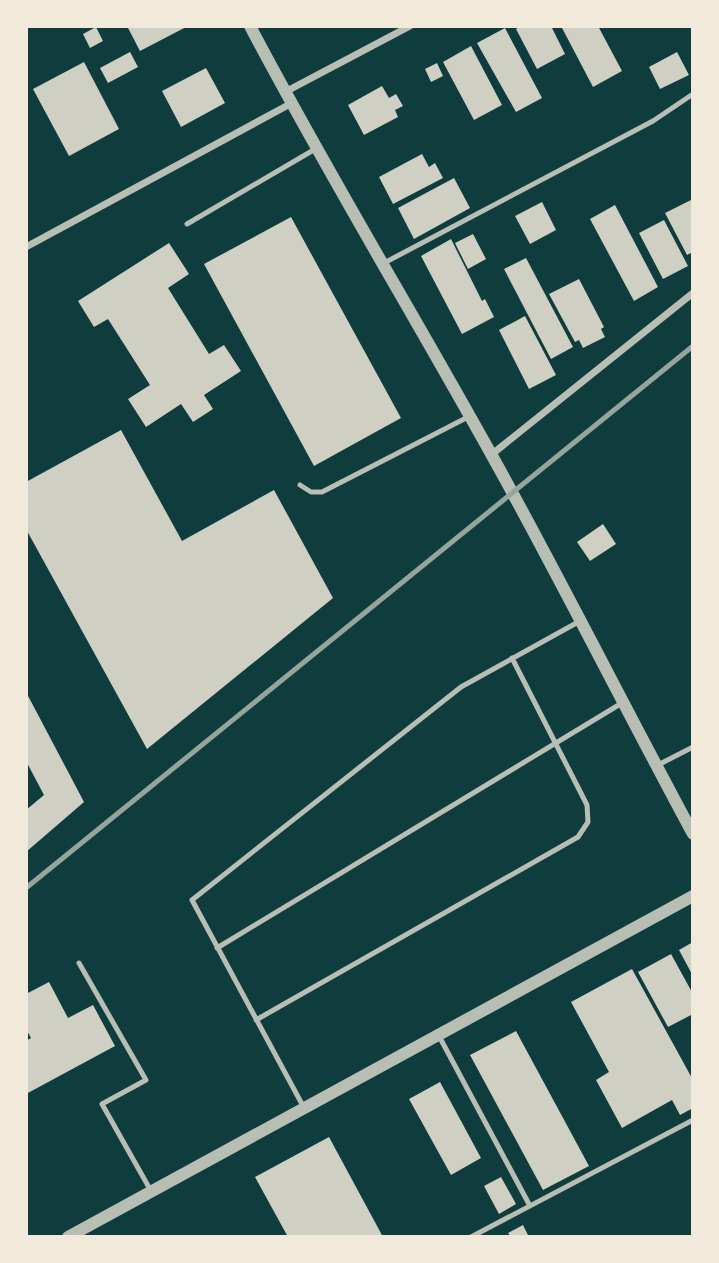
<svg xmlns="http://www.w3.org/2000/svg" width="719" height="1263" font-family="'Space Grotesk',sans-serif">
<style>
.building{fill:#cfcfc3}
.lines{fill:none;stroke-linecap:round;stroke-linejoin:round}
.service{stroke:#b8beb3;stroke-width:5}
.minor{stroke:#b8beb3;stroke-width:7}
.tertiary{stroke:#b8beb3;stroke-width:12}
.rail{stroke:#97a49c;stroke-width:5}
</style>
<rect width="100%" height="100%" fill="#0f3d3e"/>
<path class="building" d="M 127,26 L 188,26 L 140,51 Z
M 521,26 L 551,26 L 565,54 L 537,69 L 516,29 Z
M 561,26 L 598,26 L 622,71 L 593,87 Z
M 96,27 L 103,41 L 90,48 L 83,34 Z
M 505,28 L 542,98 L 516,112 L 477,43 Z
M 471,46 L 502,105 L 474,120 L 443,62 Z
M 130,52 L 138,67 L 108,83 L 100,68 Z
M 677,52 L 689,75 L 660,89 L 649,67 Z
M 84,62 L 119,129 L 69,156 L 33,89 Z
M 437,63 L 443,76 L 431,82 L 425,69 Z
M 206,68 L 225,103 L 181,127 L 162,91 Z
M 382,86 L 389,98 L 396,94 L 403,106 L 395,110 L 398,117 L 364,135 L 348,105 Z
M 422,154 L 429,167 L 435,163 L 443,178 L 393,204 L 379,177 Z
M 454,178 L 470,208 L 414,239 L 398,208 Z
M 693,199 L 693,252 L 687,255 L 665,213 Z
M 542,202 L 556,230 L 530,244 L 515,216 Z
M 615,205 L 658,287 L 634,301 L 590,219 Z
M 291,217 L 401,418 L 314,466 L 204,264 Z
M 664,220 L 688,266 L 663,279 L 639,233 Z
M 473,234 L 486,259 L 468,269 L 455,243 Z
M 451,239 L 482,301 L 485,299 L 494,317 L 462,334 L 421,256 Z
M 169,243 L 189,274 L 168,288 L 209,354 L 224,345 L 241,371 L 204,395 L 213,409 L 193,422 L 181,404 L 146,427 L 128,399 L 150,385 L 108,319 L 94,327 L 78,301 Z
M 526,258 L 573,347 L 551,359 L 504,269 Z
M 579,279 L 604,327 L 601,329 L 605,337 L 583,348 L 579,340 L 575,342 L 549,294 Z
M 525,316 L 556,375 L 529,389 L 499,330 Z
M 121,430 L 182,541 L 274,490 L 333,598 L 147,749 L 26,529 L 26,482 Z
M 603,524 L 616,544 L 590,561 L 577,542 Z
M 26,692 L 84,802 L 26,852 L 26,810 L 44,795 L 26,761 Z
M 693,942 L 693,976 L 679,950 Z
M 671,954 L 693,994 L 693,1014 L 668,1027 L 638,972 Z
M 632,969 L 693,1080 L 693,1108 L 680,1115 L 672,1100 L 622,1128 L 596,1080 L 609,1072 L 571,1002 Z
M 49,982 L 68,1018 L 93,1005 L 115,1046 L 26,1094 L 26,1041 L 31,1038 L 26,1029 L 26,994 Z
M 516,1031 L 589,1166 L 543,1190 L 470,1055 Z
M 440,1082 L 481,1158 L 451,1175 L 409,1099 Z
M 329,1137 L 383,1237 L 288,1237 L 255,1177 Z
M 501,1177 L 516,1204 L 499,1214 L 484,1186 Z
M 523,1225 L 529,1237 L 511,1237 L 508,1233 Z"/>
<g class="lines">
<path class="service" d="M 187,224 L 317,148
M 384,263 L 653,121 L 693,94
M 300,485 L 311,492 L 322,492 L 470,416
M 656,766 L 693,747
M 217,948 L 622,703
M 79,963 L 146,1080 L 102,1104 L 151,1191
M 256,1020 L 578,837 L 588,822 L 587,805 L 512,658
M 439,1036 L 530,1206
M 303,1106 L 192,900 L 461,687 L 580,621
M 471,1237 L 693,1120"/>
<path class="minor" d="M 285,92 L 410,26
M 26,247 L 292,103
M 491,455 L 693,293"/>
<path class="tertiary" d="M 250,26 C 333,184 427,336 512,492 C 574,606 632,721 693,834
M 68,1237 L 693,896"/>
<path class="rail" d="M 26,888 L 693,346"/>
</g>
<rect width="719" height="1263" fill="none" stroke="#f1e9da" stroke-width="56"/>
</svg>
